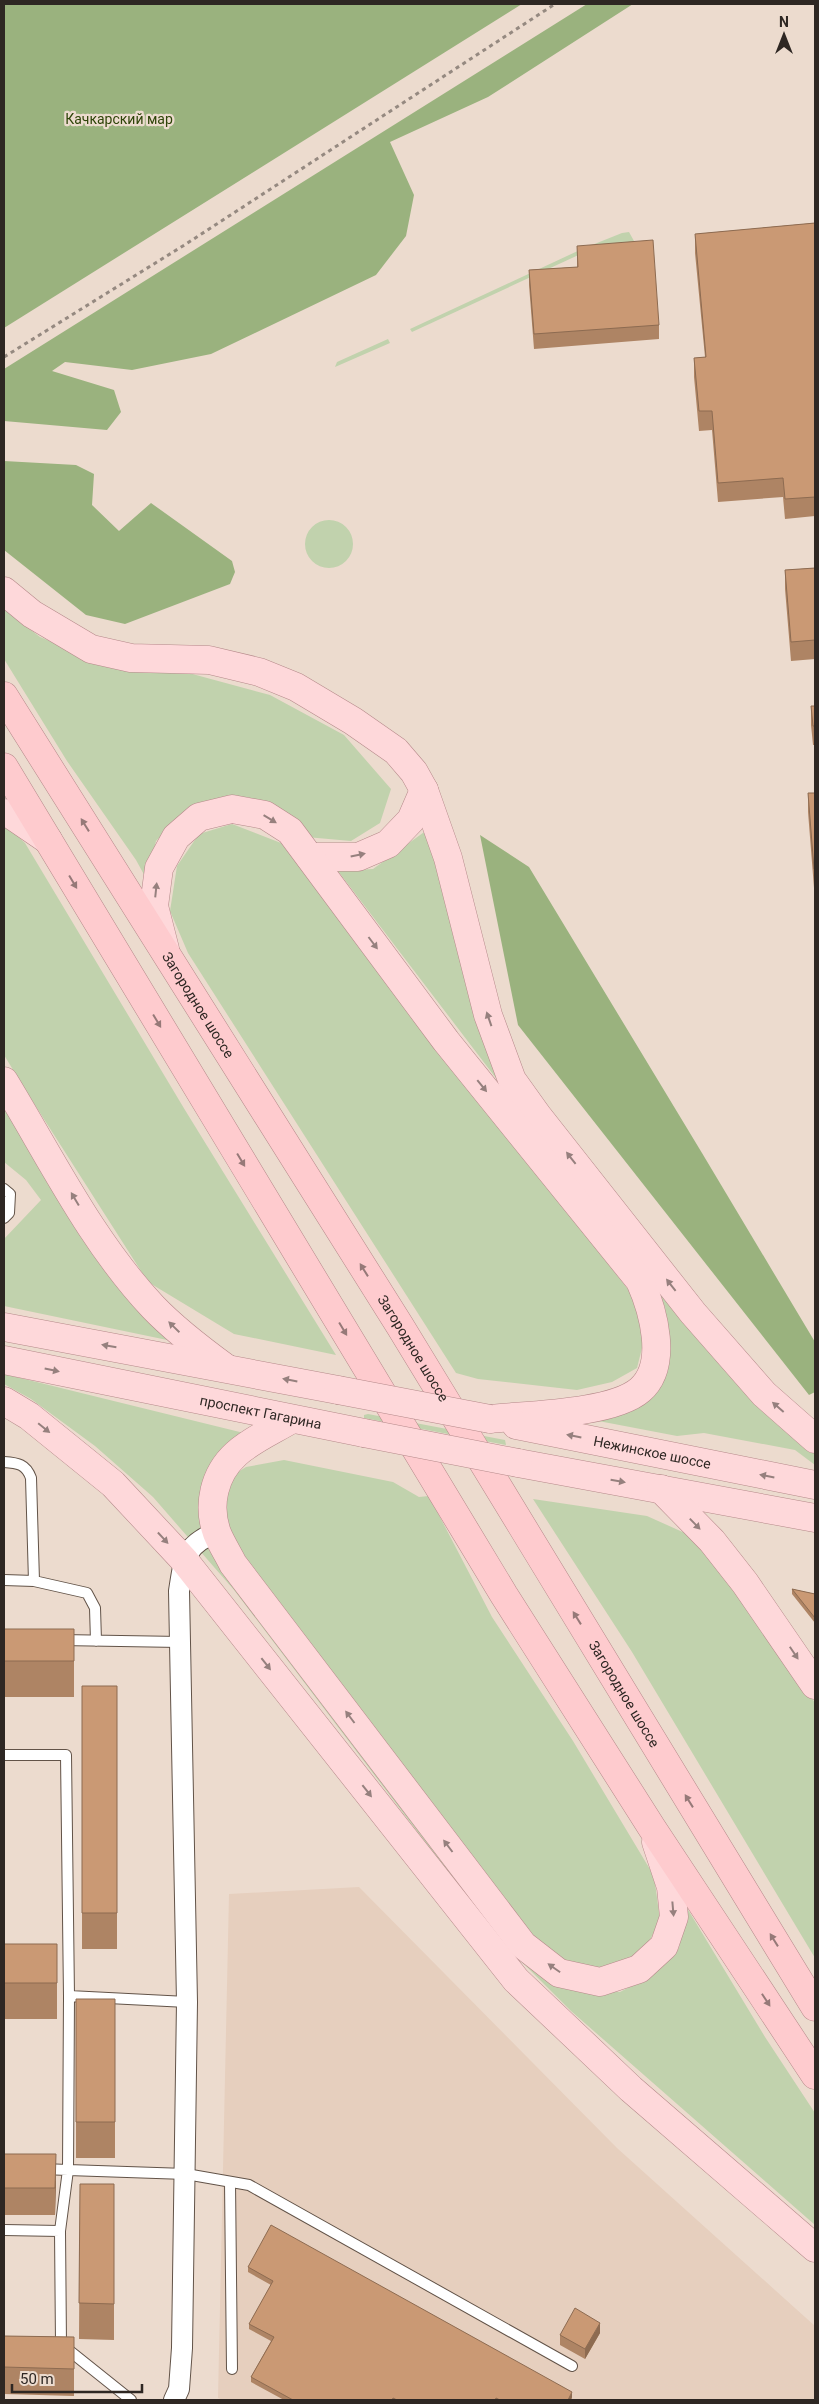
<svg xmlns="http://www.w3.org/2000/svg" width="819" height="2404" font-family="Roboto,sans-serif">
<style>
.built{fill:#e6cfbe}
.green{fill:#c1d2ad}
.forest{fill:#9ab27e}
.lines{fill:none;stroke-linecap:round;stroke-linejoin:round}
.service-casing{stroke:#625348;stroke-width:12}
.minor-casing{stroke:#625348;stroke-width:22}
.primary-casing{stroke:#b5898a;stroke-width:29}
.trunk-casing{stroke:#b5898a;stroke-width:29}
.path{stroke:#958980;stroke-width:3;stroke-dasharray:4 4;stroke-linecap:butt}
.service{stroke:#fff;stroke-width:10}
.minor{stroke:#fff;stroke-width:20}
.primary{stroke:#fed8da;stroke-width:28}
.trunk{stroke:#fecbce;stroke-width:28}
.primary-bridge-casing{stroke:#b5898a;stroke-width:29;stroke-linecap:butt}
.primary-bridge{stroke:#fed8da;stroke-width:28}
.wall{fill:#ae8464}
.shaded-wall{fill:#8d6b51}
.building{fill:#ca9974;stroke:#8d6b51}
.oneway{fill:#96807e}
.oneway2{fill:#967978}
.labels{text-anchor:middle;stroke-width:4.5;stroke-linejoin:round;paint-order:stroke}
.park-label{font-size:14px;fill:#2e4408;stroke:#ecdbce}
.street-label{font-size:14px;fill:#2e2723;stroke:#ecdbce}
</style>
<rect width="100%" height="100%" fill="#ecdbce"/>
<path class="built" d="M 359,1887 L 617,2148 L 815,2326 L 815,2400 L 223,2400 L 218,2398 L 229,1894 Z"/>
<path class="green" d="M 629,232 L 634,241 L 585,252 L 412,332 L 410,329 L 582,249 L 622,233 Z
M 388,339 L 390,343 L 335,367 L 337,362 Z
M305 544a24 24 0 1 1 48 0a24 24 0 1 1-48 0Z
M 4,609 L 40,637 L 120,670 L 185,672 L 270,695 L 344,735 L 391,789 L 380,823 L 351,841 L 306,837 L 272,805 L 247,797 L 206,804 L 180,816 L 156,841 L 147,880 L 136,860 L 67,761 L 4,659 Z
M 232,824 L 281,843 L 634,1297 L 645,1336 L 637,1368 L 612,1382 L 577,1390 L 478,1379 L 456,1373 L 188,953 L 170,911 L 177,866 L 199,834 Z
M 4,828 L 10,829 L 25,843 L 185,1110 L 336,1355 L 234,1334 L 148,1282 L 26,1091 L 4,1055 Z
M 427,830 L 497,1065 L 815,1451 L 815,1465 L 795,1450 L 704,1433 L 677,1436 L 588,1419 L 670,1350 L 665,1307 L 643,1271 L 338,871 L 373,869 Z
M 4,1099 L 172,1341 L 4,1306 L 4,1239 L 41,1200 L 26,1180 L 4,1162 Z
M 4,1374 L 252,1435 L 205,1522 L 564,1988 L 620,1992 L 652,1975 L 679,1948 L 687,1908 L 765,2037 L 815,2113 L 815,2225 L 571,2011 L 498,1938 L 234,1590 L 153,1497 L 95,1446 L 31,1399 L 4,1384 Z
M 368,1414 L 505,1440 L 506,1445 L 364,1418 L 364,1415 Z
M 284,1460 L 393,1482 L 419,1497 L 429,1496 L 492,1617 L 573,1741 L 654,1876 L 660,1920 L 645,1950 L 616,1969 L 569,1967 L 536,1944 L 234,1544 L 220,1510 L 227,1479 L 246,1467 Z
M 533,1499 L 647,1516 L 696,1538 L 757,1615 L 815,1703 L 815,1958 L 632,1652 Z"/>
<path class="forest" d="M 4,4 L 522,4 L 4,328 Z
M 587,4 L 633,4 L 488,97 L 390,142 L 414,195 L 406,236 L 376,275 L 211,354 L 132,370 L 65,362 L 52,371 L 114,390 L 121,412 L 107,430 L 4,421 L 4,369 Z
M 4,461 L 76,465 L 94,474 L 92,505 L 119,531 L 151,503 L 232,561 L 235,572 L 230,584 L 125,624 L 86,615 L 4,550 Z
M 480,835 L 529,867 L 702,1153 L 815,1342 L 815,1392 L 809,1395 L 518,1025 Z"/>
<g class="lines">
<defs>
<path id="service" d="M 4,1189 L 10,1194 L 9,1213 L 4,1218
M 4,1462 C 18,1463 26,1464 31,1478 L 34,1581 L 87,1593 L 95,1608 L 96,1641
M 4,1580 L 34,1581
M 61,1640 L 180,1642
M 4,1755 L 66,1755 L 69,1996
M 187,2002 L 69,1996 L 68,2170 L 186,2174 L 249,2185 L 572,2366
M 43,2169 L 68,2170 L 60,2231
M 230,2182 L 232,2369
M 4,2230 L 60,2231 L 61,2344
M 66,2348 L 131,2400"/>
<path id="minor" d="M 174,2400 L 179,2389 L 182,2348 L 187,2002 L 179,1591 C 184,1559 184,1545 217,1532"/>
<g id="primary">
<path d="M 4,591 L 32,614 L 91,649 L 131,658 L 209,660 L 259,672 L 296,687 L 353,721 L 396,751 L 414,772 L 424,790 L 448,858 L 488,1015 L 512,1080 L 537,1115 L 693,1313 L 764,1394 L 815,1439"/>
<path d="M 4,813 L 10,814 L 48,840"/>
<path d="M 310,857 L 358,857 L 388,844 L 411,820 L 424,790"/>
<path d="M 165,949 L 154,906 L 159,868 L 176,837 L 199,817 L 232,809 L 265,815 L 290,831 L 446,1041 L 640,1281 C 653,1310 669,1365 640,1390 C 612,1414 527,1415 490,1419"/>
<path d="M 4,1081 C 51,1158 91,1241 153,1307 C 175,1330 200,1349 226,1368"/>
<path d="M 4,1327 L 338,1390"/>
<path id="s1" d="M 4,1360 L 364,1433"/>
<path d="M 4,1401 L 29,1416 L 113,1484 L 184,1560 L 516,1980 L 631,2089 L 815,2248"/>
<path d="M 292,1419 C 274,1430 251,1440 236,1454 C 214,1474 207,1505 217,1533 C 221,1543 228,1554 233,1564 L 523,1945 L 559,1973 L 600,1982 L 639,1969 L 664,1946 L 674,1917 L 671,1887 L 656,1842"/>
<path id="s2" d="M 516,1425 L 815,1485"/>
<path d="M 518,1463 L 815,1518"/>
<path d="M 661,1489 L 712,1541 L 745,1583 L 815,1685"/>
</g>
<g id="trunk">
<path id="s3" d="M 4,696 L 400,1326 L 815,2007"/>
<path d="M 4,767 L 504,1595 L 652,1828 L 815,2075"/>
</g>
</defs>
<use href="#service" class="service-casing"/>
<use href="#minor" class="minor-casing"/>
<use href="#primary" class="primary-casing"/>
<use href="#trunk" class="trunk-casing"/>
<path class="path" d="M 4,357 L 186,244 L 555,4"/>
<use href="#service" class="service"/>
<use href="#minor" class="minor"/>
<use href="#primary" class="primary"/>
<use href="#trunk" class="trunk"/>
<defs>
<path id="primary-bridge" d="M 338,1390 L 490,1419
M 364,1433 L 518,1463"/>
</defs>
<use href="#primary-bridge" class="primary-bridge-casing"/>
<use href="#primary-bridge" class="primary-bridge"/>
</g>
<path class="wall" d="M 815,223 L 815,522 L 815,516 L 785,519 L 783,497 L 718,502 L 712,430 L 699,431 L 694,377 L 694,358 L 705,357 L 695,253 L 695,234 Z
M 577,246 L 659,325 L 659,339 L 534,349 L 529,285 L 529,270 L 577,267 Z
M 815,568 L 815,659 L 791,661 L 785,589 L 785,570 Z
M 811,706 L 815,706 L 815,745 L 813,745 L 811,725 Z
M 808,793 L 815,793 L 815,888 L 814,888 L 808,812 Z
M 792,1589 L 815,1594 L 815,1623 L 792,1594 Z
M 4,1629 L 74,1629 L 74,1697 L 4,1697 Z
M 82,1686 L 117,1686 L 117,1949 L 82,1949 Z
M 4,1944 L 57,1944 L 57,2019 L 4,2019 Z
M 76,1999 L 115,1999 L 115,2158 L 76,2158 Z
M 4,2154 L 56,2181 L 55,2215 L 4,2215 Z
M 80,2184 L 114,2184 L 114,2340 L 79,2339 Z
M 248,2267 L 572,2397 L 571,2400 L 284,2400 L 251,2382 L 251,2377 L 271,2341 L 249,2329 L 249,2324 L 271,2285 L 248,2272 Z
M 600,2333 L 585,2359 L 560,2345 L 560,2335 Z
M 4,2336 L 74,2337 L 74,2396 L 4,2394 Z"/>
<path class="shaded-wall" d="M 56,2154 L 56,2181 L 55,2215 L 55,2188 Z
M 600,2323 L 600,2333 L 585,2359 L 585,2349 Z
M 572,2392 L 572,2397 L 571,2400 L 568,2400 Z"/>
<path class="building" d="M 815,223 L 815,503 L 815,497 L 785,499 L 783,478 L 718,483 L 712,411 L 699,411 L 694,358 L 706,357 L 695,234 Z
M 653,240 L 659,325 L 534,334 L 529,270 L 578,267 L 577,246 Z
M 815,568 L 815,640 L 791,642 L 785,570 Z
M 811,706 L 815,706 L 815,726 L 813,726 Z
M 808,793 L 815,793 L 815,869 L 814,869 Z
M 792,1589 L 815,1594 L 815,1618 Z
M 4,1629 L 74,1629 L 74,1661 L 4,1661 Z
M 82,1686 L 117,1686 L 117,1913 L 82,1913 Z
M 4,1944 L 57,1944 L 57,1983 L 4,1983 Z
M 76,1999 L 115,1999 L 115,2122 L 76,2122 Z
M 4,2154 L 56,2154 L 55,2188 L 4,2188 Z
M 80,2184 L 114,2184 L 114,2304 L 79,2303 Z
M 271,2225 L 572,2392 L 568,2400 L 500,2400 L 496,2398 L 495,2400 L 397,2400 L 393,2398 L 392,2400 L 293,2400 L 251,2377 L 274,2337 L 249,2324 L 273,2281 L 248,2267 Z
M 575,2308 L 600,2323 L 585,2349 L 560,2335 Z
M 4,2336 L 74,2337 L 74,2369 L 4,2367 Z"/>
<defs><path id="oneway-solid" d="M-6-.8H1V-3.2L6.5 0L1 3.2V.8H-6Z" transform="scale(1.25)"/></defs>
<g class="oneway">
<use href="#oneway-solid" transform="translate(270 819) rotate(31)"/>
<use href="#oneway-solid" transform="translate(358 855) rotate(-12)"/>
<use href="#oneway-solid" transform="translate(156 890) rotate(-84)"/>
<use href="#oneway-solid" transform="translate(373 943) rotate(53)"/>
<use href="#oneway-solid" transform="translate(489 1019) rotate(-109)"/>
<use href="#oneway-solid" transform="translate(482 1086) rotate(51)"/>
<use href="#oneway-solid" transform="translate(571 1158) rotate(-128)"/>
<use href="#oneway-solid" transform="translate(75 1199) rotate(-121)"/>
<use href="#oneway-solid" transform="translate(671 1285) rotate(-128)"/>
<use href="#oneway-solid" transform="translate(174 1327) rotate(-136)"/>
<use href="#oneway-solid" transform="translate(109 1346) rotate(-170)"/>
<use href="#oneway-solid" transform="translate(52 1370) rotate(12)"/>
<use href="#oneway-solid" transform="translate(290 1380) rotate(-169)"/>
<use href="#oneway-solid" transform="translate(778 1407) rotate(-139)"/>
<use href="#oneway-solid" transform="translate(44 1428) rotate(39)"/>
<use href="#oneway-solid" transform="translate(574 1436) rotate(-169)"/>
<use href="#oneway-solid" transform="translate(767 1476) rotate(-169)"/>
<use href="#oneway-solid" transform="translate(618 1481) rotate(10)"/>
<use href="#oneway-solid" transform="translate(695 1524) rotate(46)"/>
<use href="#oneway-solid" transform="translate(163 1538) rotate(47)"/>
<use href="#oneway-solid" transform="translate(794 1653) rotate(56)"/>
<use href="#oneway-solid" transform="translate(266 1664) rotate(52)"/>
<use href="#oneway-solid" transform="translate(350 1717) rotate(-127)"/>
<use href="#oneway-solid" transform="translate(367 1791) rotate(52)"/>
<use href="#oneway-solid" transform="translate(448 1846) rotate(-127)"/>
<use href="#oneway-solid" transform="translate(673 1909) rotate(85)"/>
<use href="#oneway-solid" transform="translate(554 1968) rotate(-145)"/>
</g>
<g class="oneway2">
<use href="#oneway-solid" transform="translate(85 825) rotate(-122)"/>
<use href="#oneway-solid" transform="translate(73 882) rotate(59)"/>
<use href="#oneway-solid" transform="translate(157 1021) rotate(59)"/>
<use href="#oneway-solid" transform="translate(241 1160) rotate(59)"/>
<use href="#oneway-solid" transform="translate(364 1270) rotate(-122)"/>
<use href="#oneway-solid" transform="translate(343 1329) rotate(59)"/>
<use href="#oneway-solid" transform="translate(577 1618) rotate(-122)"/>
<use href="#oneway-solid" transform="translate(689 1801) rotate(-122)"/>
<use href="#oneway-solid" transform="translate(774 1940) rotate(-122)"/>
<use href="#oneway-solid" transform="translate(766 2000) rotate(57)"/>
</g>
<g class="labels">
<g class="park-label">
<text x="119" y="124">Качкарский мар</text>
</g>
<g class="street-label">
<text dy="5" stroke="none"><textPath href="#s3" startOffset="365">Загородное шоссе</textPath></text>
<text dy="5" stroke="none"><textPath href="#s3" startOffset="770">Загородное шоссе</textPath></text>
<text dy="5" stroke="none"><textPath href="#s1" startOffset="262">проспект Гагарина</textPath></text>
<text dy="5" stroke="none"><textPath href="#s2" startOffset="139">Нежинское шоссе</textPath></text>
<text dy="5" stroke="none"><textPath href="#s3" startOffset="1175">Загородное шоссе</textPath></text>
</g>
</g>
<rect width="819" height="2404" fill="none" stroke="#2e2723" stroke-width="10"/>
<g transform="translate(784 35)" stroke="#ecdbce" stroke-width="4" paint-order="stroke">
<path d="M0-4L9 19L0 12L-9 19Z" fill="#2e2723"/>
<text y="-8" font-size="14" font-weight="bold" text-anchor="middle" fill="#2e2723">N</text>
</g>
<path d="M12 2384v8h130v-8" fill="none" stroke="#2e2723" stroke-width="2.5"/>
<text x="20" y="2384" font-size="15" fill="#2e2723" stroke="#ecdbce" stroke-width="4" paint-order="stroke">50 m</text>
</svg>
